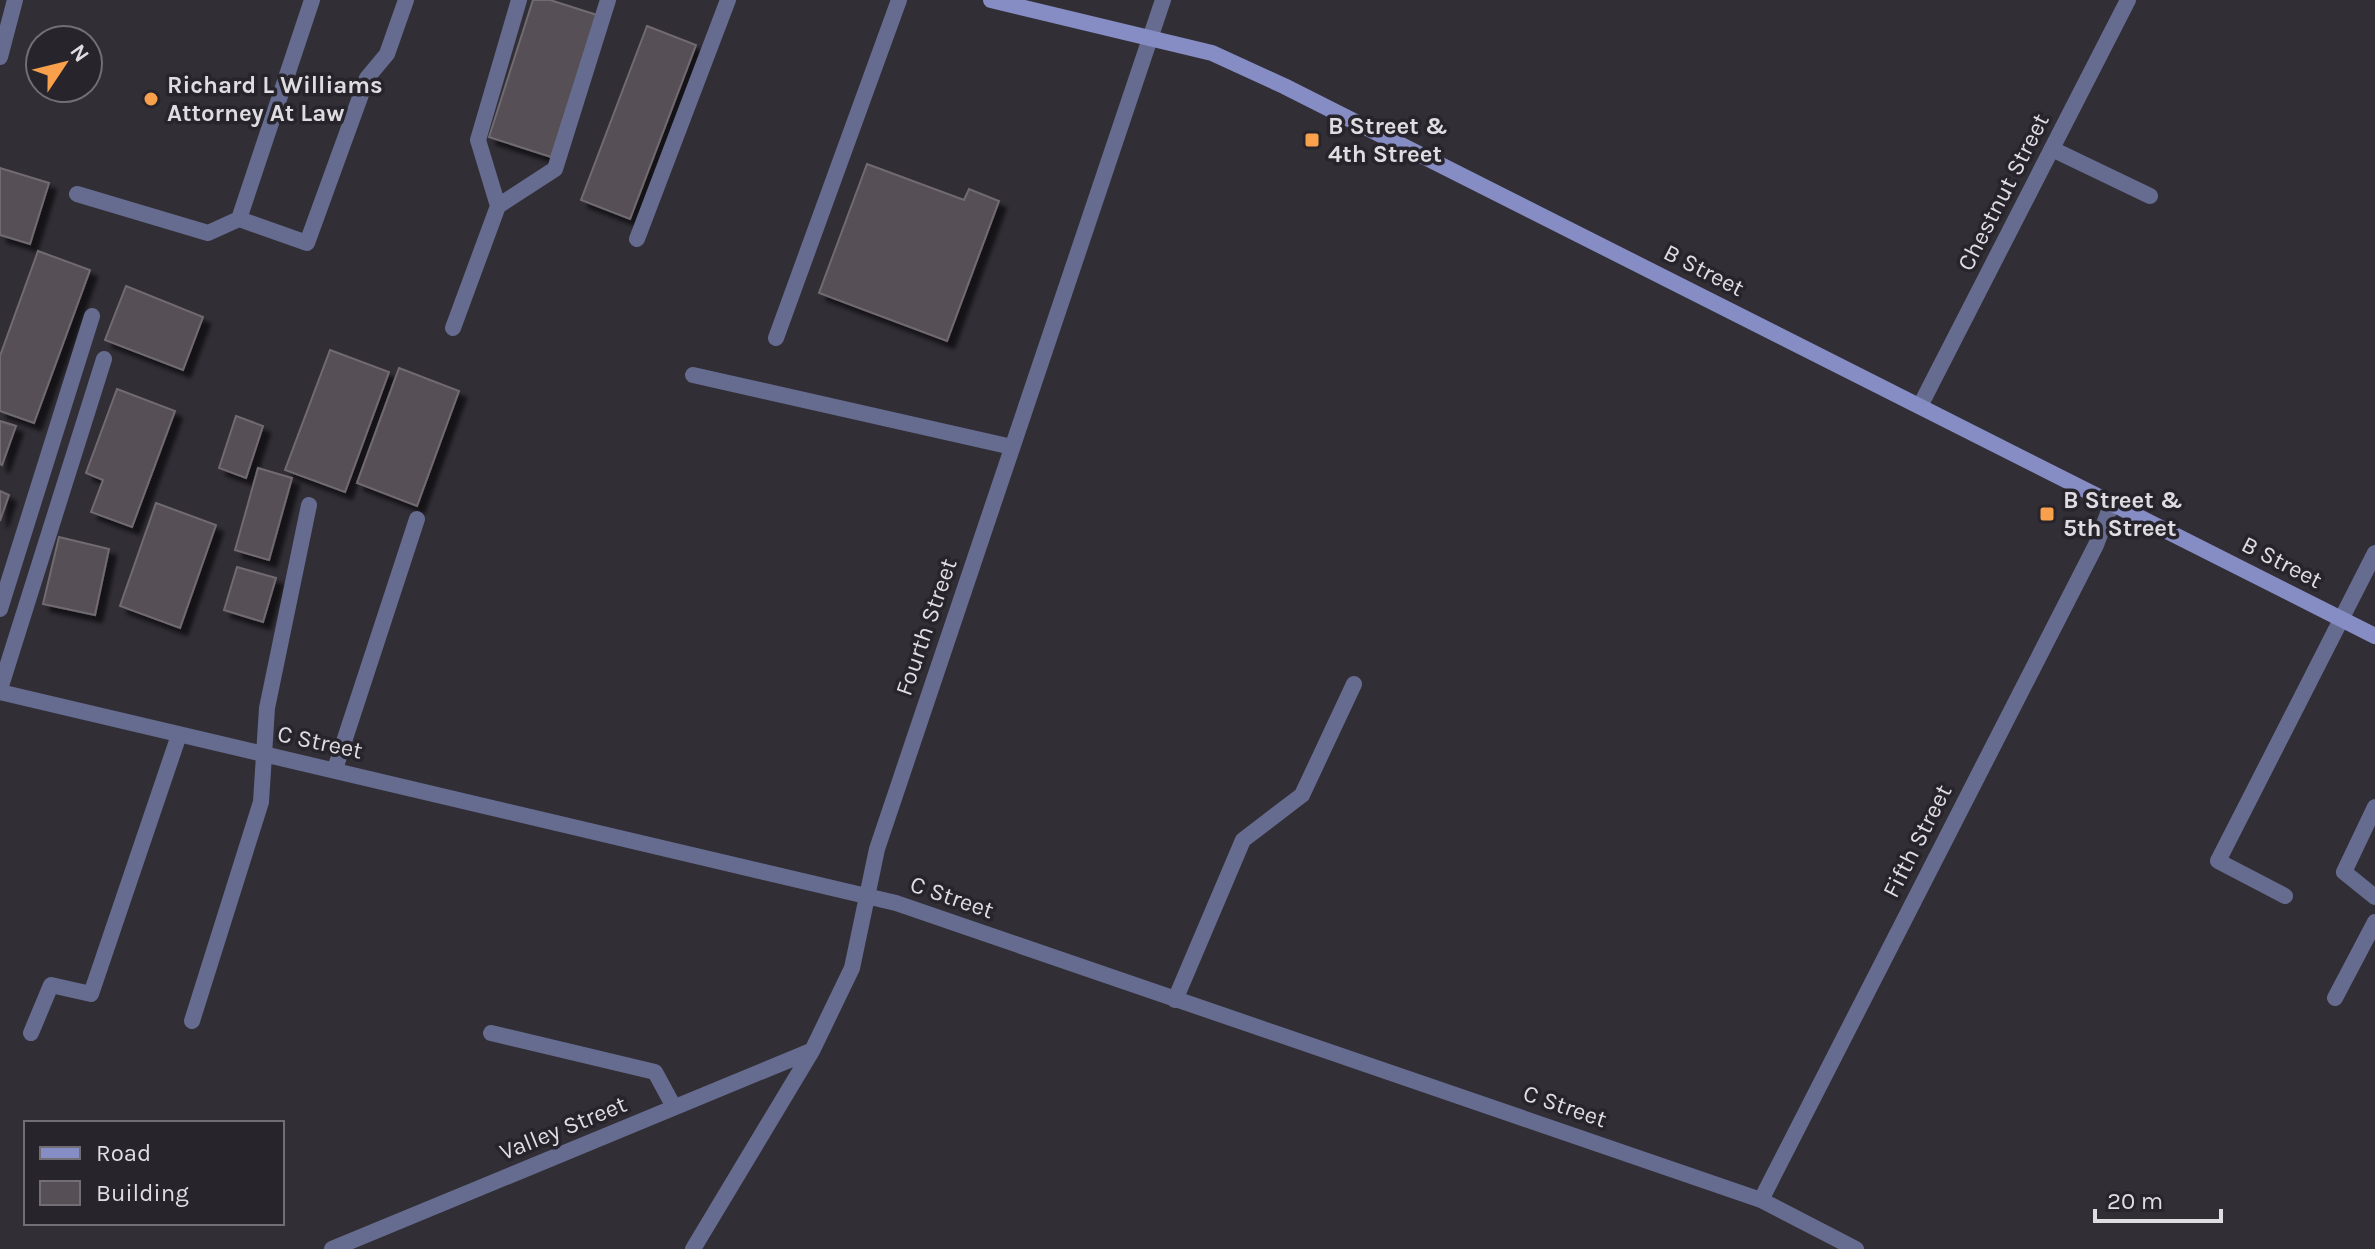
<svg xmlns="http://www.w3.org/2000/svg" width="2375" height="1249" font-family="Karla,sans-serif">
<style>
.building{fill:#564f56;stroke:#716a71;stroke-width:2;filter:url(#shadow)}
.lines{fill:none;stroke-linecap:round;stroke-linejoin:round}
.lane{stroke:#666c8f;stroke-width:16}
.street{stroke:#666c8f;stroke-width:16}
.secondary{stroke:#858dc4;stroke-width:16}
.poi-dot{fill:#f8a04b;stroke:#27242c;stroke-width:3}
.labels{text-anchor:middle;stroke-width:7;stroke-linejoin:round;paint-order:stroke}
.poi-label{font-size:24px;font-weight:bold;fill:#dfdde2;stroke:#27242c;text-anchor:start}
.street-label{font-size:24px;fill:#dfdde2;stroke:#27242c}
</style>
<defs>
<filter id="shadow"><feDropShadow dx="7" dy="7" stdDeviation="2" flood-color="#0009"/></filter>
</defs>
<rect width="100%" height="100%" fill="#312e36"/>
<path class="building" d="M 533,0 L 550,0 L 597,15 L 551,157 L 489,137 Z
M 647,26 L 696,45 L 630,219 L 581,200 Z
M 867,164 L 964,200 L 969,189 L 999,201 L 947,341 L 819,293 Z
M 0,168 L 49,183 L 30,244 L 0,235 Z
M 38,251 L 90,270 L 34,423 L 0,411 L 0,356 Z
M 126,286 L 203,317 L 183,370 L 105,340 Z
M 330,350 L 389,372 L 345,492 L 285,470 Z
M 399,368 L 459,391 L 417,506 L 357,483 Z
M 117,389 L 175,411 L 132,527 L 91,512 L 103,480 L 86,473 Z
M 236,416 L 263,426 L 246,478 L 219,468 Z
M 0,421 L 16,426 L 2,465 L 0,464 Z
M 258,468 L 292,478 L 269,560 L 235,550 Z
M 0,491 L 9,495 L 0,521 Z
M 156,503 L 216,525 L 180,628 L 120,606 Z
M 59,537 L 109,549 L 95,615 L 43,604 Z
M 237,567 L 276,578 L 263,622 L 224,610 Z"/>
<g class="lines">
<path class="lane" d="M 0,57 L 15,0
M 2052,149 L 2150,196
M 77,194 L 208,233 L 239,219 L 312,0
M 498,206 L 555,169 L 608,0
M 239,219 L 307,243 L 367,78 L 387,54 L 406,0
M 637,239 L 728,0
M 453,328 L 498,206 L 478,140 L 519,0
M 776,338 L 899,0
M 693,375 L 1012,447
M 0,609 L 92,316
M 0,689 L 104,359
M 335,769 L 417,519
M 2375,807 L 2344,872 L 2375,897
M 2285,896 L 2218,861 L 2375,553
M 2335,998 L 2375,922
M 1175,1000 L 1243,840 L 1302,795 L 1354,684
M 192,1021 L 261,802 L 267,708 L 309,505
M 31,1033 L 51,985 L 91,994 L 179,735
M 491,1033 L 655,1072 L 674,1107"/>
<path class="street" d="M 1920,406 L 2128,0
M 0,692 L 896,903 L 1761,1200 L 1856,1249
M 1761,1200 L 2096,545 L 2112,503
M 332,1249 L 811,1051
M 693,1249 L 812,1051 L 852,968 L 877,849 L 1163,0"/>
<path class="secondary" d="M 991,0 L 1212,53 L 1284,86 L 2375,636"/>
</g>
<g class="poi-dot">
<circle cx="151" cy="99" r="8"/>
<rect x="1304" y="132" width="16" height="16" rx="4"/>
<rect x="2039" y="506" width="16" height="16" rx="4"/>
</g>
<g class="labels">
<g class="poi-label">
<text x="167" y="93">Richard L Williams<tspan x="167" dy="28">Attorney At Law</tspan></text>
<text x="1328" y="134">B Street &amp;<tspan x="1328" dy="28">4th Street</tspan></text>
<text x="2063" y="508">B Street &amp;<tspan x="2063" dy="28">5th Street</tspan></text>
</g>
<g class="street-label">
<text transform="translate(2003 192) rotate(-63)" y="8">Chestnut Street</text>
<text transform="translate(1704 270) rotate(27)" y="8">B Street</text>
<text transform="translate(2282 562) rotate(27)" y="8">B Street</text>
<text transform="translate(926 627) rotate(-71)" y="8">Fourth Street</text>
<text transform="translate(320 742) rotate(12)" y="8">C Street</text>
<text transform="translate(1917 841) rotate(-63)" y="8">Fifth Street</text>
<text transform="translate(952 897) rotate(19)" y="8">C Street</text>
<text transform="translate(1565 1106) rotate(19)" y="8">C Street</text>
<text transform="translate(563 1128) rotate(-22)" y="8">Valley Street</text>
</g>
</g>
<rect x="24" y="1121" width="260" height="104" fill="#27242c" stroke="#716e75" stroke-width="2"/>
<rect x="40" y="1147" width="40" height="12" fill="#858dc4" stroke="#716e75" stroke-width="2"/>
<text x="96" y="1161" font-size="24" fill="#dfdde2">Road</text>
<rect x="40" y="1181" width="40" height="24" fill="#564f56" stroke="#716e75" stroke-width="2"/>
<text x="96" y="1201" font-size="24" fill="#dfdde2">Building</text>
<g transform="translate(64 64) rotate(55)"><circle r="38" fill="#27242c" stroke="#716e75" stroke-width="2"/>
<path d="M0-6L14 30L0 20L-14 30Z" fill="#f8a04b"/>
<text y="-12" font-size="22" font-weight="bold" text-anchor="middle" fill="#dfdde2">N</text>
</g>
<path d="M2095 1209v12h126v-12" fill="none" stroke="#dfdde2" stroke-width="4"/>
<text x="2107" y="1209" font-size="24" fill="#dfdde2" stroke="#27242c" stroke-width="6" paint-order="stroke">20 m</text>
</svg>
